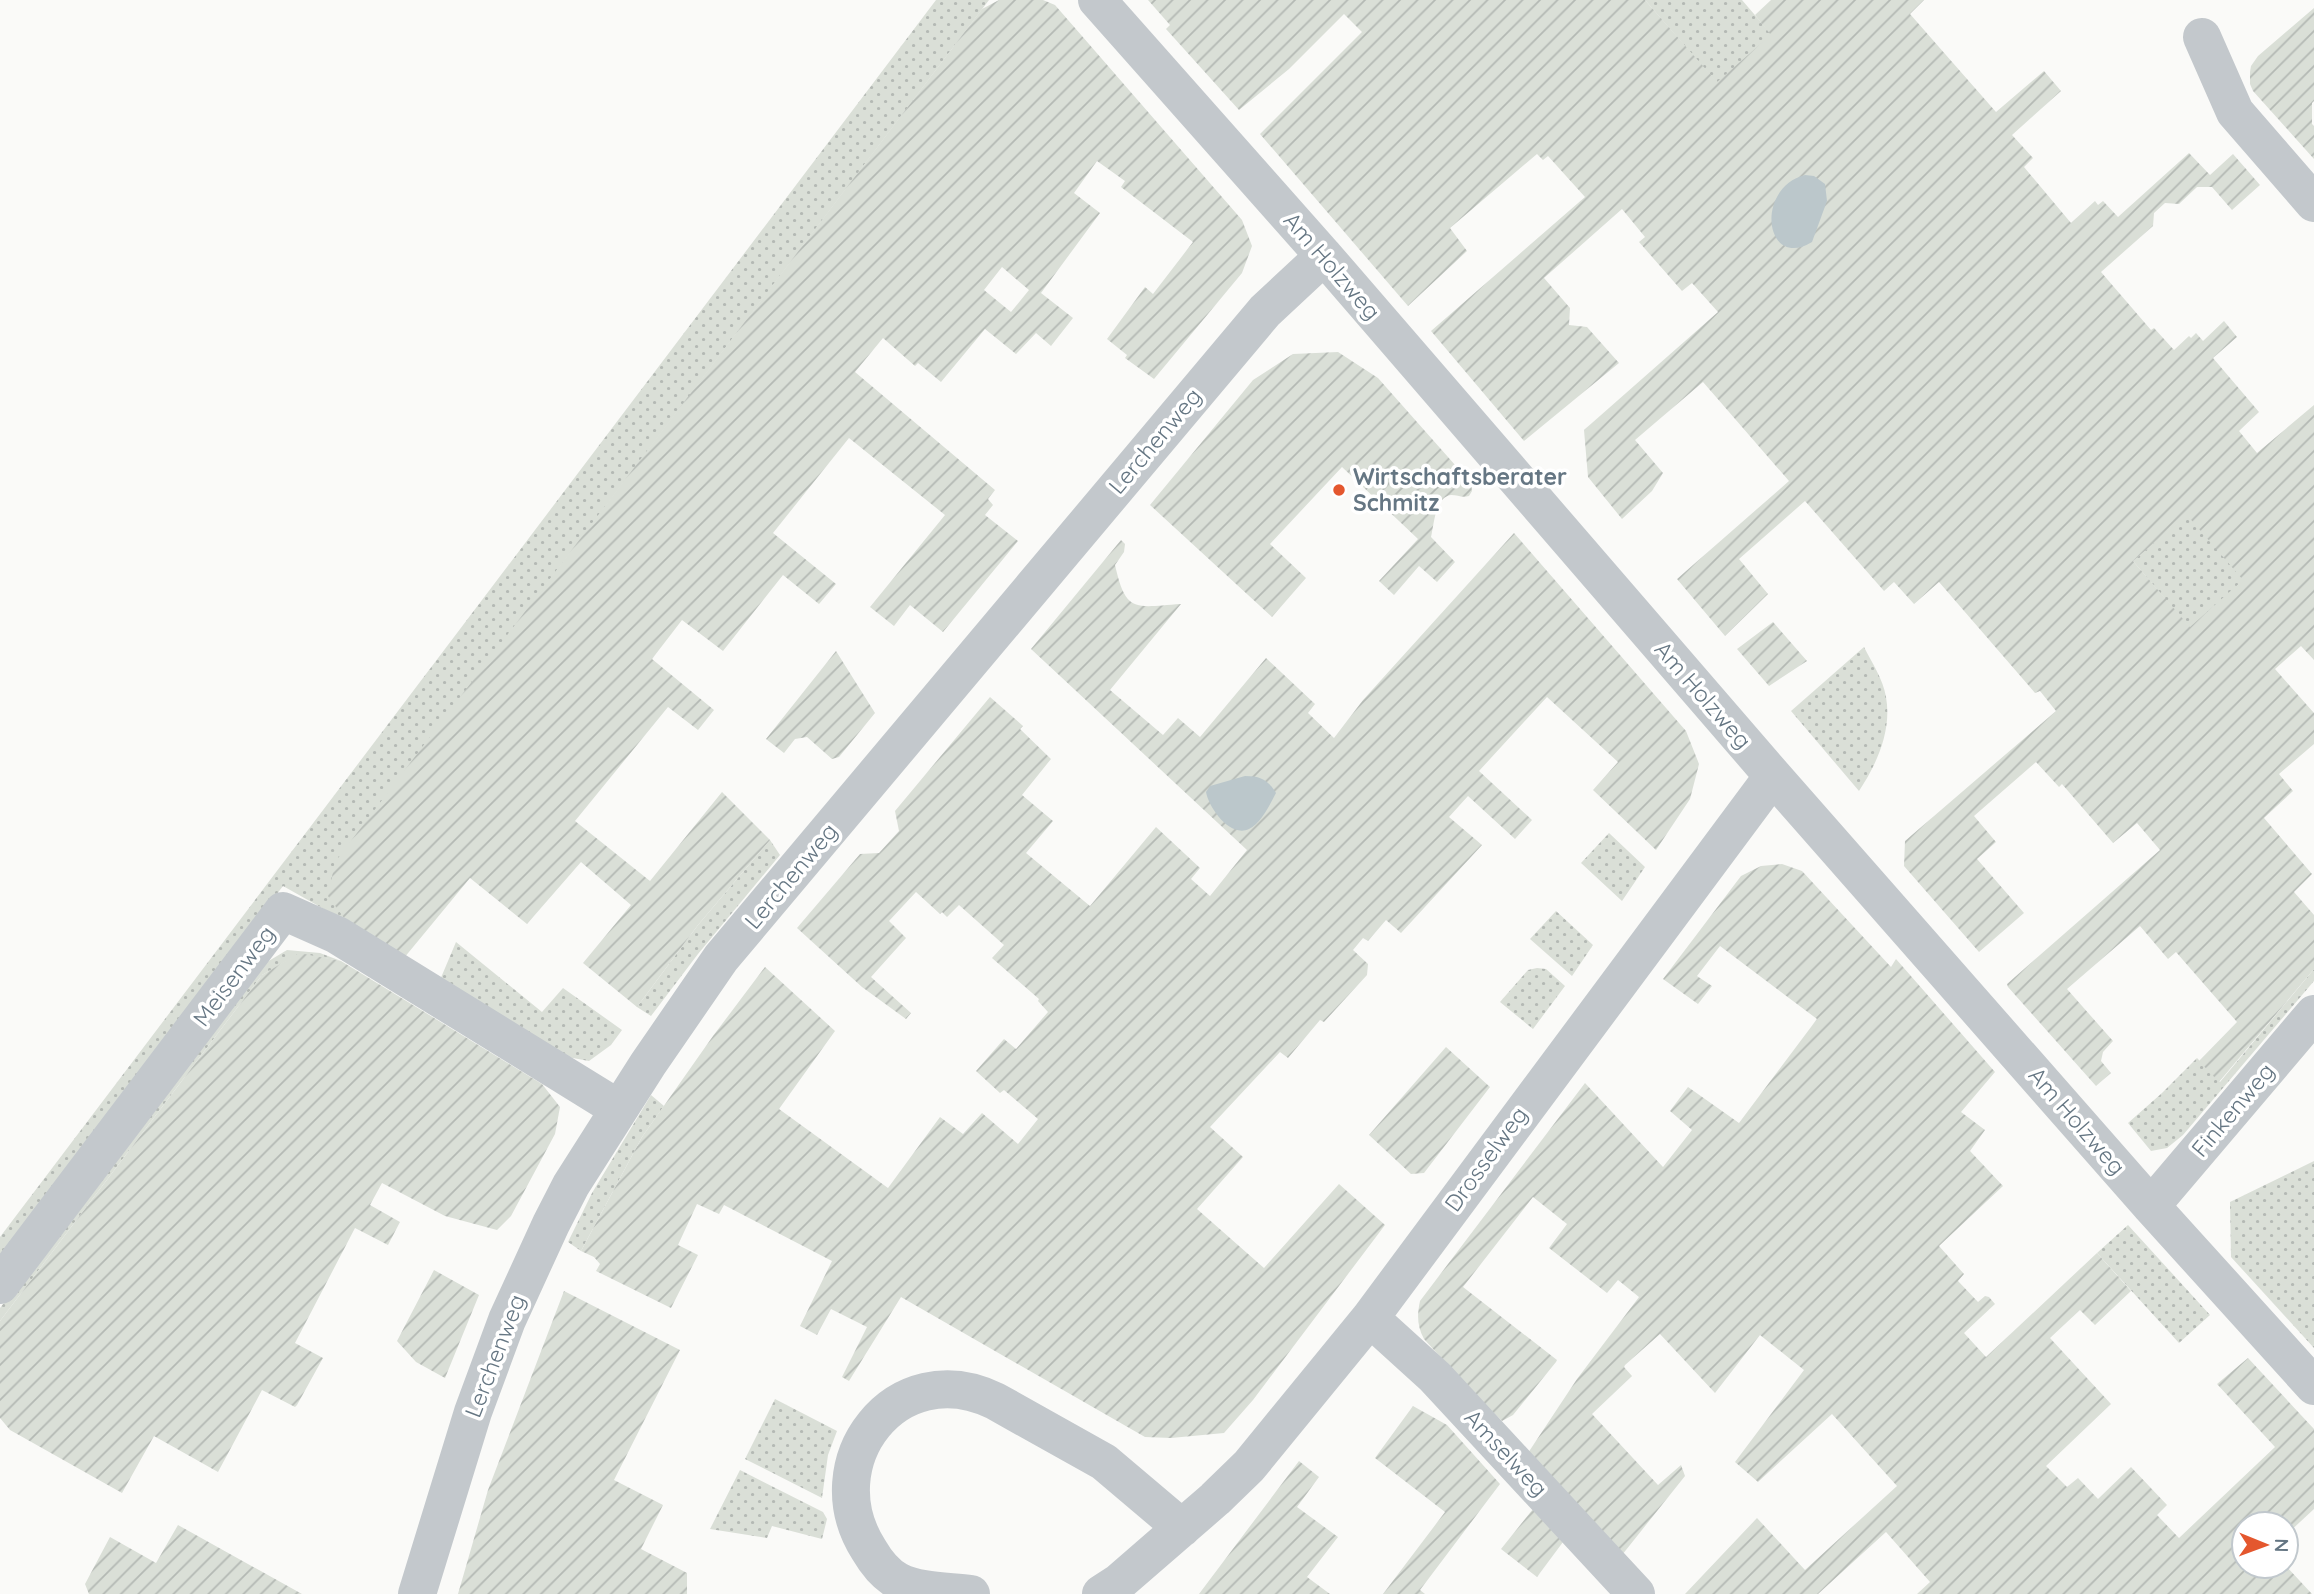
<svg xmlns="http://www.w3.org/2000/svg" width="2314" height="1594" font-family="Quicksand,sans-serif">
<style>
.grass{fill:url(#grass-dots)}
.garden{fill:url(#garden-furrows);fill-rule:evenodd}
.water{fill:#bbc7cb}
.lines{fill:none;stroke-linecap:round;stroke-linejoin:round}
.minor{stroke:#c3c8cc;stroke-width:38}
.poi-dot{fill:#e4572e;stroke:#fff;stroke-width:2.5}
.labels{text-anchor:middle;stroke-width:7;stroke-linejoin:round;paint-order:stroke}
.street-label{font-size:23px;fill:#657683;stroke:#fff}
.poi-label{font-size:23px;font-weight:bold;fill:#657683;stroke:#fff;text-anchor:start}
</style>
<defs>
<pattern id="grass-dots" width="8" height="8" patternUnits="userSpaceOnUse" patternTransform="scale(1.75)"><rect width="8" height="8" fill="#dadfd7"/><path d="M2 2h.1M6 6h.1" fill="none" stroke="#b4b9b4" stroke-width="1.8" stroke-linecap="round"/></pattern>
<pattern id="garden-furrows" width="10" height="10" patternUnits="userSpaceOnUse" patternTransform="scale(1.75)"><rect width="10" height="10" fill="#dadfd7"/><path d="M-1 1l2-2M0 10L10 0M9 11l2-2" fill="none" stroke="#b4b9b4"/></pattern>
</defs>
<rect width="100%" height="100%" fill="#fafaf8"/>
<path class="grass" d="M 936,0 L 989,0 L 430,738 L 347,922 L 283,886 L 0,1257 L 0,1237 Z
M 1645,0 L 1742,0 L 1772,35 L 1717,83 Z
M 2187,514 L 2244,580 L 2190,628 L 2133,561 Z
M 1864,647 C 1872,663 1883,679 1886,697 C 1892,730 1877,764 1859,791 L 1791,711 Z
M 1609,833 L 1645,867 L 1622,901 L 1581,863 Z
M 770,840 L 780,855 L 698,954 L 651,1016 L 637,1007 L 698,925 Z
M 1556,911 L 1593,945 L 1572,976 L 1530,939 Z
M 456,942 L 542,1012 L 563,988 L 622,1030 L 611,1045 L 589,1061 L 562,1056 L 440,980 Z
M 287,950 L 320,953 L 341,961 L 299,954 L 262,975 L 0,1321 L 0,1308 L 253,975 L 262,965 Z
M 1537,968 L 1546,969 L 1565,986 L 1533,1029 L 1500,1002 L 1528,970 Z
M 2314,969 L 2314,981 L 2183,1135 L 2167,1148 L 2151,1151 L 2128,1123 L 2162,1093 L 2197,1058 L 2220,1082 Z
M 651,1095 L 664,1106 L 642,1137 L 581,1251 L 568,1242 L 592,1193 Z
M 2314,1161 L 2314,1348 L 2231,1257 L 2230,1202 Z
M 2128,1225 L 2210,1315 L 2179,1343 L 2097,1253 Z
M 775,1399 L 837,1431 L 828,1455 L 822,1498 L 745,1459 Z
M 740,1470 L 823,1512 L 827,1519 L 822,1539 L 772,1526 L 767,1538 L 710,1529 Z"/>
<path class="garden" d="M 999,0 L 1043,0 L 1055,5 L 1242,220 L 1252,246 L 1242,273 L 1154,379 L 1125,358 L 1127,355 L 1107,339 L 1145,287 L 1153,294 L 1193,242 L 1121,187 L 1125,181 L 1097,161 L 1074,193 L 1100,213 L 1041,293 L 1073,318 L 1051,346 L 1036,333 L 1016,354 L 985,329 L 941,382 L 918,363 L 915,366 L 883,338 L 855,372 L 995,490 L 988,499 L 993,505 L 985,515 L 1018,541 L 943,632 L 910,605 L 894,626 L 870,607 L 945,515 L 849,438 L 773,533 L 836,584 L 819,604 L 783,575 L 723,651 L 682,620 L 652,659 L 714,710 L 698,730 L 668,707 L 575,821 L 650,881 L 722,792 L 770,840 L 698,925 L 637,1007 L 583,963 L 631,905 L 581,862 L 527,924 L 470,878 L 404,958 L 347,922 L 328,896 L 335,862 L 982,9 ZM 1002,267 L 1029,290 L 1011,312 L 984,290 Z
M 1148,0 L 1645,0 L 1717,82 L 1771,35 L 1755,15 L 1771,0 L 1924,0 L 1910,14 L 1996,112 L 2044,71 L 2061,91 L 2012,135 L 2033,158 L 2024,167 L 2071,223 L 2095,201 L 2098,205 L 2103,201 L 2118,217 L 2189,153 L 2210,175 L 2233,154 L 2260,185 L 2232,210 L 2212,187 L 2197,187 L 2179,204 L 2165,203 L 2154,213 L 2153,226 L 2101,272 L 2151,330 L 2154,328 L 2174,350 L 2189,336 L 2191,338 L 2196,333 L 2203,341 L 2224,321 L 2237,337 L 2213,358 L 2259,412 L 2239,431 L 2257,453 L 2314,405 L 2314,660 L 2301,646 L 2275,669 L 2314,713 L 2314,744 L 2279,774 L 2293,791 L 2264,818 L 2312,874 L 2294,892 L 2314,915 L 2314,969 L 2219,1082 L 2199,1061 L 2237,1022 L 2176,952 L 2168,959 L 2140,926 L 2067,989 L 2113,1041 L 2103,1052 L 2101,1061 L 2111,1073 L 2096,1086 L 2008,987 L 2007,984 L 2160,850 L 2137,823 L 2113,843 L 2062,784 L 2059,787 L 2036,762 L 1974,816 L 1996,842 L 1977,859 L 2024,913 L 1979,952 L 1904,866 L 1905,841 L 2056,711 L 2040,691 L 2035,693 L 1939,582 L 1914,604 L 1894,582 L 1884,591 L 1805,501 L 1739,559 L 1768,594 L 1725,636 L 1677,579 L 1789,481 L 1703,382 L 1635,440 L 1663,473 L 1652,491 L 1622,519 L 1588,477 L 1584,430 L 1718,312 L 1692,283 L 1682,291 L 1639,242 L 1645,237 L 1622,209 L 1544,278 L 1570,308 L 1569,325 L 1587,327 L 1619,363 L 1524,441 L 1431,331 L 1585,197 L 1548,156 L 1543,160 L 1537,154 L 1450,228 L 1467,251 L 1408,306 L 1260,134 L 1362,32 L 1344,14 L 1289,69 L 1239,110 L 1166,29 L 1170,25 ZM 2187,515 L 2243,580 L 2190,627 L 2133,561 Z
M 2314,8 L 2314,101 L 2312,103 L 2312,124 L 2314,126 L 2314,159 L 2253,91 L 2250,84 L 2250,72 L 2251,66 L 2258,56 Z
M 1338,352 L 1378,378 L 1471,483 L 1472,491 L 1469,496 C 1462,498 1458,495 1451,495 C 1435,497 1434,525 1431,537 L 1455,562 L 1437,582 L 1419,566 L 1394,595 L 1379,581 L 1418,539 L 1342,467 L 1270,544 L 1306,578 L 1272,617 L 1150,505 L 1253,380 L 1293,354 Z
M 1514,533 L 1686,731 L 1699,764 L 1690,799 L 1656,850 L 1593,790 L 1618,762 L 1547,697 L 1479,771 L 1532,820 L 1515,839 L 1468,796 L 1449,817 L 1482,845 L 1401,933 L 1386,920 L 1368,941 L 1363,938 L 1353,950 L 1368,964 L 1367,975 L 1324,1022 L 1320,1020 L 1288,1058 L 1280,1052 L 1210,1127 L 1243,1157 L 1197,1209 L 1264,1268 L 1339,1184 L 1385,1225 L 1253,1400 L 1224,1433 L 1171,1438 L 1145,1437 L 901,1297 L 849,1381 L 842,1377 L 867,1327 L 831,1309 L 817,1335 L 800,1326 L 832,1261 L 724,1205 L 719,1214 L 697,1204 L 678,1245 L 698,1255 L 671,1308 L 596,1271 L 600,1264 L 594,1257 L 581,1251 L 642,1137 L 713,1036 L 765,967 L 835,1031 L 779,1109 L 888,1188 L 940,1117 L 963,1134 L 982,1113 L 1018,1144 L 1038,1119 L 1004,1090 L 1000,1093 L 976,1071 L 1004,1039 L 1016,1049 L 1048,1012 L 1038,1001 L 1039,999 L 992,958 L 1004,945 L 959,905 L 947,917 L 942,912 L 940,914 L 916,892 L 889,921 L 906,938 L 871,977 L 911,1013 L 906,1019 L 862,987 L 797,928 L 860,854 L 879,853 L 899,831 L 895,811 L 990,697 L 1023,726 L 1020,729 L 1051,759 L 1022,795 L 1053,821 L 1026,853 L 1090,906 L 1156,827 L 1200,868 L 1191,879 L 1210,896 L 1247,850 L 1031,649 L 1121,540 L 1125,544 L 1124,552 L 1115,565 C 1126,614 1135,607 1181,604 L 1110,690 L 1163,735 L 1178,718 L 1200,737 L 1266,658 L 1315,704 L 1308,713 L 1334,738 L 1363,700 Z
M 1773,622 L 1807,661 L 1769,686 L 1737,649 Z
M 836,651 L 875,713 L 839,757 L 832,759 L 807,737 L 795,739 L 784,753 L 766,739 Z
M 1782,864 L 1802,871 L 1891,967 L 1896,959 L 1995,1072 L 1961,1112 L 1985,1130 L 1970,1151 L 2003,1186 L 1939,1246 L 1964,1274 L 1958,1281 L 1978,1302 L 1985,1296 L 1989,1297 L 1995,1304 L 1964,1333 L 1986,1357 L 2097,1253 L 2131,1291 L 2095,1325 L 2080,1310 L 2050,1338 L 2111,1404 L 2046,1466 L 2067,1487 L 2078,1478 L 2098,1499 L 2131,1467 L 2167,1505 L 2157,1515 L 2179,1538 L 2275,1447 L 2217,1384 L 2248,1358 L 2314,1429 L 2314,1509 L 2286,1535 L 2286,1524 L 2244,1524 L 2244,1566 L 2286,1566 L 2312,1594 L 1917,1594 L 1930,1582 L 1886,1532 L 1818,1594 L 1685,1594 L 1757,1518 L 1805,1570 L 1897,1486 L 1832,1414 L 1758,1482 L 1735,1462 L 1804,1370 L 1760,1335 L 1715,1393 L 1660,1334 L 1625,1365 L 1624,1367 L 1632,1376 L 1592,1414 L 1658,1485 L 1681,1465 L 1685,1476 L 1622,1555 L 1528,1453 L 1577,1379 L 1639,1297 L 1618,1280 L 1607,1293 L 1549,1248 L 1567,1224 L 1533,1197 L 1463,1287 L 1557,1360 L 1556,1362 L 1513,1415 L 1502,1421 L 1474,1394 L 1424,1339 C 1417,1326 1417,1315 1420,1301 L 1585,1083 L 1663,1167 L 1692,1130 L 1670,1111 L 1688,1087 L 1739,1123 L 1817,1019 L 1720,946 L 1697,976 L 1712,986 L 1698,1004 L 1663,979 L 1741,876 L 1761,866 Z
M 299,953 L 341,961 L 542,1084 L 560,1107 L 555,1134 L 511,1216 L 497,1230 L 445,1216 L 382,1183 L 370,1205 L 400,1222 L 388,1245 L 355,1228 L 295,1343 L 323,1358 L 297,1405 L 295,1407 L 262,1390 L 218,1472 L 154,1436 L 122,1493 L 10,1430 L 0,1418 L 0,1321 L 262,975 Z
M 1446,1047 L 1490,1087 L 1424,1173 L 1411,1174 L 1369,1135 Z
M 434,1270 L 479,1295 L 445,1378 L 416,1362 L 397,1341 Z
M 564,1291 L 680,1350 L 614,1480 L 663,1505 L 641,1549 L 687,1573 L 687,1594 L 458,1594 L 488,1490 Z
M 1413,1406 L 1447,1425 L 1500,1484 L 1420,1590 L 1425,1594 L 1383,1594 L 1445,1512 L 1375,1458 Z
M 1299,1461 L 1319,1477 L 1297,1507 L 1338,1537 L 1307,1577 L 1330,1594 L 1199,1594 Z
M 1533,1509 L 1563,1542 L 1537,1577 L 1501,1549 Z
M 178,1525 L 302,1594 L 89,1594 L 85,1584 L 110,1537 L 156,1563 Z"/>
<path class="water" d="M 1805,175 L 1814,176 L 1825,184 L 1827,201 L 1812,242 C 1765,271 1754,188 1805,175 Z
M 1245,776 C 1261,776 1268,780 1276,793 C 1270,804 1261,824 1249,829 C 1230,838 1209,808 1206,792 L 1210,786 Z"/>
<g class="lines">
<path class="minor" d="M 1097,0 L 1324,256 L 1773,776 L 2151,1206 L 2314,1386
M 2202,37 L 2235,112 L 2314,203
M 2151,1206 L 2314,1014
M 0,1285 L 283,911 L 337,935 L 619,1109
M 1370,1318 L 1435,1377 L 1636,1594
M 417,1594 L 473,1412 L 507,1320 L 551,1224 L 571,1185 L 648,1064 L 721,958 L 1265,311 L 1324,256
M 971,1594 C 948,1591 919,1592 898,1581 C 885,1574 876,1562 869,1550 C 813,1463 896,1353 995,1401 L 1104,1462 L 1182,1528
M 1101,1594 L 1118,1583 L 1215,1499 L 1249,1466 L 1370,1318 L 1773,776"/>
</g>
<circle class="poi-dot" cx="1339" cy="490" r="7"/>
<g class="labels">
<g class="street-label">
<text transform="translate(1332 266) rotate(49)" y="8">Am Holzweg</text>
<text transform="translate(1155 441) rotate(-50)" y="8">Lerchenweg</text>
<text transform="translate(1703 695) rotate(49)" y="8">Am Holzweg</text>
<text transform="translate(791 876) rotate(-50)" y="8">Lerchenweg</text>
<text transform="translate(234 976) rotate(-53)" y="8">Meisenweg</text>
<text transform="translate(2233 1110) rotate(-50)" y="8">Finkenweg</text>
<text transform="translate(2077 1121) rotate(49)" y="8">Am Holzweg</text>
<text transform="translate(1486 1159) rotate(-54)" y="8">Drosselweg</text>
<text transform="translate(495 1356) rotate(-69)" y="8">Lerchenweg</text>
<text transform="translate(1506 1453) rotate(47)" y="8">Amselweg</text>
</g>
<g class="poi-label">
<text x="1353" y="485">Wirtschaftsberater<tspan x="1353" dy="26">Schmitz</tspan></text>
</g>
</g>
<g transform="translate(2265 1545) rotate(91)"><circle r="33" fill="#ffffff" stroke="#c1c8cd" stroke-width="2"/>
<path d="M0-5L12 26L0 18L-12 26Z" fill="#e4572e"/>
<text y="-10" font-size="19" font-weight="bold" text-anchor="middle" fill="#657683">N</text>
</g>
</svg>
